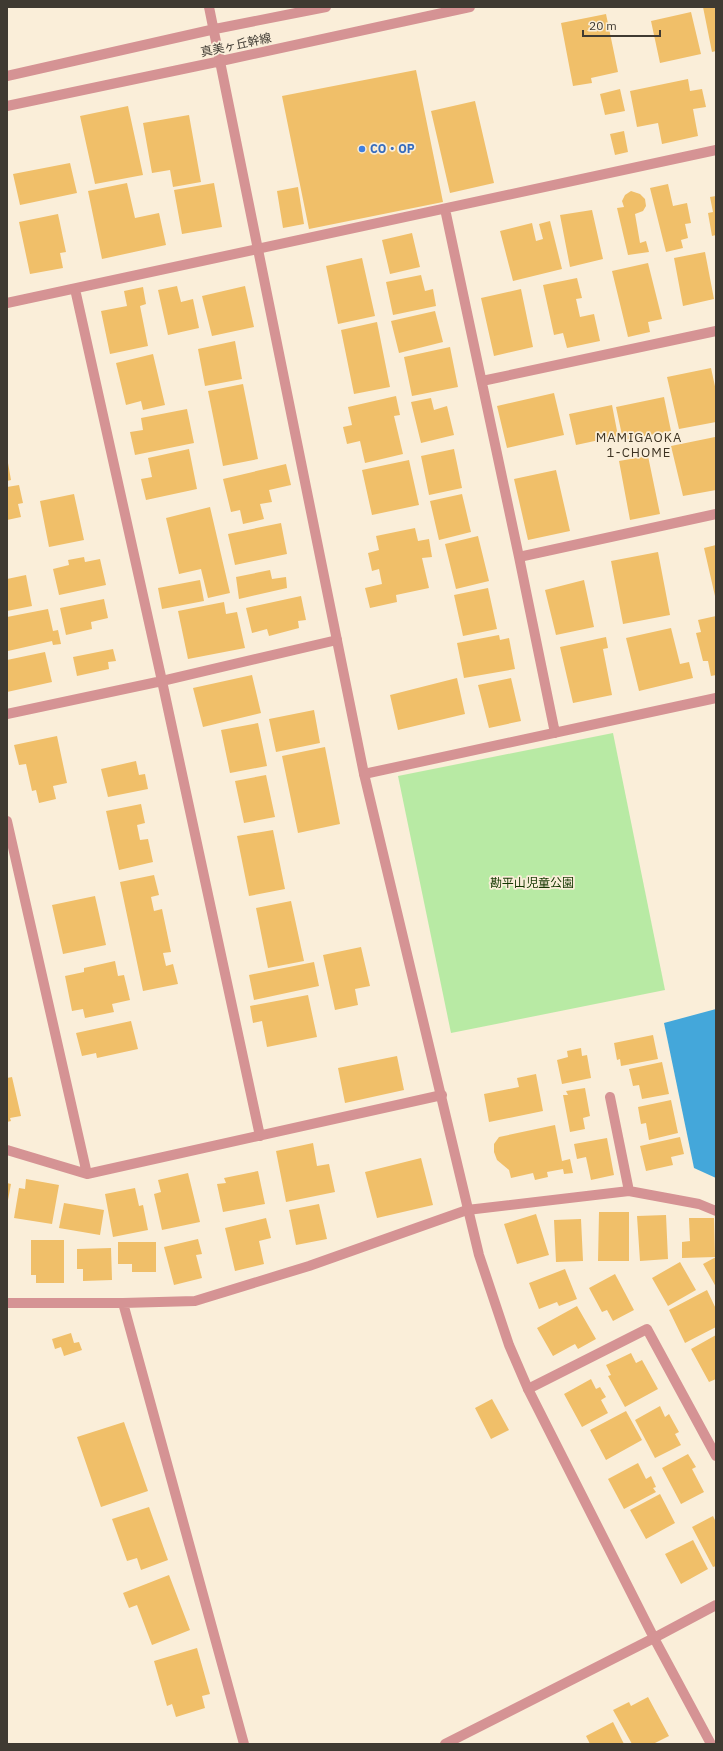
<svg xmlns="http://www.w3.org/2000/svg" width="723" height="1751" font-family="'IBM Plex Sans','Noto Sans JP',sans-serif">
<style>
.green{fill:#b8eaa4}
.water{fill:#44a7da}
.building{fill:#f0bf69}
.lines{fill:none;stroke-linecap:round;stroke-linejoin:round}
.minor{stroke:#d59394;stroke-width:10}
.tertiary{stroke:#d59394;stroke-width:10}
.shop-dot{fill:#3f7fe0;stroke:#faeed9;stroke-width:1.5}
.labels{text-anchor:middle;stroke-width:3.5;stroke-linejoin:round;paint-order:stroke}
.street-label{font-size:12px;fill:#3f3a32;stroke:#faeed9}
.shop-label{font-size:12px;font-weight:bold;fill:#366cbe;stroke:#faeed9;text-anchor:start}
.park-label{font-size:12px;fill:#143601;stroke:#faeed9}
.neighbourhood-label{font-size:13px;letter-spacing:1px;fill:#3d3322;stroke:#faeed9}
</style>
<rect width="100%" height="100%" fill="#faeed9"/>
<path class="green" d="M 613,733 L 665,990 L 451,1033 L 398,776 Z"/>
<path class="water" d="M 716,1009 L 716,1178 L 694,1168 L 664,1023 Z"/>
<path class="building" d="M 703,7 L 716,7 L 716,51 L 712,52 Z
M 691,12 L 701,54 L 660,63 L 651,21 Z
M 606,14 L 618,72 L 591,78 L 592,83 L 573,86 L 561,23 Z
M 416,70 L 443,202 L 309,229 L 282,96 Z
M 688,79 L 690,91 L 702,89 L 706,107 L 693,109 L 698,136 L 662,144 L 658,123 L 637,127 L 630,91 Z
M 620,89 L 625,111 L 605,115 L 600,94 Z
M 475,101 L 494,183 L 450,193 L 431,111 Z
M 128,106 L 143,175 L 95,184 L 80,116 Z
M 189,115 L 201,182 L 173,187 L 170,170 L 152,173 L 143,123 Z
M 624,131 L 628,152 L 615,155 L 610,134 Z
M 70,163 L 77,193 L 20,205 L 13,174 Z
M 127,183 L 135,218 L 159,213 L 166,245 L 102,259 L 88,191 Z
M 214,183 L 222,227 L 182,234 L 174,190 Z
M 668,184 L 673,206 L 687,203 L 691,223 L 685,224 L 688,238 L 681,240 L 683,248 L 666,252 L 650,188 Z
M 298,187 L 304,224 L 283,228 L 277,191 Z
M 631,191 L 640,194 L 645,199 L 646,206 L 643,211 L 635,214 L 640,243 L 646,241 L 649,252 L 628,255 L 617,208 L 624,207 L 622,201 L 625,195 Z
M 716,196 L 716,235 L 712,236 L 708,213 L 713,212 L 710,197 Z
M 592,210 L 603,259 L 570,267 L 560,215 Z
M 58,214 L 66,252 L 60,253 L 63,268 L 30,274 L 19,222 Z
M 550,221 L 562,269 L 513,281 L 500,231 L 532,223 L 536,241 L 543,239 L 539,224 Z
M 412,233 L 420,267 L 390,274 L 382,240 Z
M 705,252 L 714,299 L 683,306 L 674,258 Z
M 362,258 L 375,316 L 338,324 L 326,266 Z
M 648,263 L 662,319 L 648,322 L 650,332 L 628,337 L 612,271 Z
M 421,275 L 425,291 L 433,289 L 436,306 L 393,315 L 386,282 Z
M 577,278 L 582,298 L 576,299 L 580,317 L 594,314 L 600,341 L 567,348 L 563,333 L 554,335 L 543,285 Z
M 177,286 L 181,302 L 193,299 L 199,328 L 168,335 L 158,290 Z
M 245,286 L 254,327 L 212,336 L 202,296 Z
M 143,287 L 146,304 L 140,306 L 148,346 L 110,354 L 101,311 L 127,306 L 124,291 Z
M 521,289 L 533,347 L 494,356 L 481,298 Z
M 435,311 L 443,342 L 399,353 L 391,321 Z
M 377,322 L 390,387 L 354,394 L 341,330 Z
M 235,341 L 242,379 L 205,386 L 198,349 Z
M 450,347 L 458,387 L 412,396 L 404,357 Z
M 153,354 L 165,405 L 143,410 L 141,401 L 126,405 L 116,363 Z
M 711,368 L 716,391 L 716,422 L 679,429 L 667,377 Z
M 243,384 L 258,459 L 223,466 L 208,391 Z
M 554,393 L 564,435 L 507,448 L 497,406 Z
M 396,396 L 400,415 L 394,416 L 403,454 L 365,463 L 360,441 L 347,444 L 343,427 L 352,425 L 348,407 Z
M 664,397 L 671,431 L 623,440 L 616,407 Z
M 431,398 L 434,410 L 447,406 L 454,435 L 421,443 L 411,402 Z
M 612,405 L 618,436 L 576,445 L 569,414 Z
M 187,409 L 194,443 L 135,455 L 130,432 L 143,430 L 141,418 Z
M 715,437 L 716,490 L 683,496 L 671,446 Z
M 189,449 L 197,489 L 146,500 L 141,479 L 152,477 L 148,458 Z
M 454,449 L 462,488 L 429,495 L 421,456 Z
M 648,456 L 660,514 L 630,520 L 619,461 Z
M 409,460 L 419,505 L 372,515 L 362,470 Z
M 8,463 L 11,480 L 7,481 L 7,464 Z
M 286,464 L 291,485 L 269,490 L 272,502 L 260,504 L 264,519 L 243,524 L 240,510 L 231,512 L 223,479 Z
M 556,470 L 570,531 L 528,540 L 514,479 Z
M 19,485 L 23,503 L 18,504 L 21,517 L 7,520 L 7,487 Z
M 74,494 L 84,540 L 49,547 L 40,501 Z
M 462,494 L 471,532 L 439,540 L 430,501 Z
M 210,507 L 230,593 L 208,598 L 201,569 L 179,574 L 166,518 Z
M 281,523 L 287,554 L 235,565 L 228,534 Z
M 415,528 L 418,541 L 429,539 L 432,557 L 422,558 L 429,588 L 396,595 L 397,602 L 370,608 L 365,588 L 382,584 L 379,569 L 372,571 L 368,553 L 379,550 L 376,536 Z
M 478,536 L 489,581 L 456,589 L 445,544 Z
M 716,545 L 716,596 L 715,596 L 704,548 Z
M 658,552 L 670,615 L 623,624 L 611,561 Z
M 84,557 L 85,562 L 100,559 L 106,585 L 59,595 L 53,569 L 69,565 L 68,560 Z
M 270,570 L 272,579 L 286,577 L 287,588 L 239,599 L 236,577 Z
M 26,575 L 32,606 L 7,611 L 7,579 Z
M 200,580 L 204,601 L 162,609 L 158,588 Z
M 584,580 L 594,627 L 556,635 L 545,590 Z
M 488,588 L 497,629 L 463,636 L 454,595 Z
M 301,596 L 306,620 L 298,621 L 299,628 L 269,636 L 267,629 L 252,633 L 246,608 Z
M 104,599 L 108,618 L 91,622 L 92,629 L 66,635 L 60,608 Z
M 224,602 L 226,614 L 237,612 L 245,648 L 188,659 L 178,611 Z
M 48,609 L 53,631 L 58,630 L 61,644 L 53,645 L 52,641 L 8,651 L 7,617 Z
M 716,616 L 716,675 L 711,676 L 708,661 L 703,661 L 696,633 L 701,632 L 698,620 Z
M 671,628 L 680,664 L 689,662 L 693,678 L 639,691 L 626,638 Z
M 499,635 L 500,640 L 509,638 L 515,669 L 464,678 L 457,643 Z
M 606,637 L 608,648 L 603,649 L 612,695 L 573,703 L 560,647 Z
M 113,649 L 116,661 L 108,662 L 109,669 L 77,676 L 73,657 Z
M 45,652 L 52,682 L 7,692 L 7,660 Z
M 252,675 L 261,713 L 203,727 L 193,688 Z
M 457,678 L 465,714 L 398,730 L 390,695 Z
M 511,678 L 521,721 L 489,728 L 478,685 Z
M 314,710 L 320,743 L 276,752 L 269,719 Z
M 258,723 L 267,766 L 230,773 L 221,730 Z
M 57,736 L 67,783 L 53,786 L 56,799 L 39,803 L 36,790 L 32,791 L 26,764 L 19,765 L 14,745 Z
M 325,747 L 340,824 L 298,833 L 282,756 Z
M 136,761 L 139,775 L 145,774 L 148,789 L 108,797 L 101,769 Z
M 266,775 L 275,817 L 244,823 L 235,781 Z
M 141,804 L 145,823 L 137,825 L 140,840 L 148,839 L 153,862 L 119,870 L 106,811 Z
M 273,830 L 285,889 L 249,896 L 237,836 Z
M 154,875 L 159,895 L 151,897 L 154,911 L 162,909 L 171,952 L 163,953 L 166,966 L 173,964 L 178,984 L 143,991 L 120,882 Z
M 95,896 L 106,945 L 63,954 L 52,905 Z
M 291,901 L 304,961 L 268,968 L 256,908 Z
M 361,947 L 370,986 L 355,989 L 358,1005 L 335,1010 L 323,955 Z
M 115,961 L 118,976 L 124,975 L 130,1000 L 112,1004 L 114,1012 L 85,1018 L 83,1009 L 72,1011 L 65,976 L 84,972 L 84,968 Z
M 314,962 L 319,986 L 254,1000 L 249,975 Z
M 308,995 L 317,1037 L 267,1047 L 262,1021 L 253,1023 L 250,1006 Z
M 131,1021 L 138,1049 L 97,1058 L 96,1053 L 82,1056 L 76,1033 Z
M 653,1035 L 658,1059 L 621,1066 L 620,1059 L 617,1060 L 614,1043 Z
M 581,1048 L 582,1056 L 587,1055 L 591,1078 L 562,1084 L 557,1060 L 568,1057 L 567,1051 Z
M 397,1056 L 404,1090 L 345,1103 L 338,1068 Z
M 662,1062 L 669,1094 L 642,1099 L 639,1085 L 633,1086 L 629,1069 Z
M 536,1074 L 543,1111 L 489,1122 L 484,1094 L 519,1087 L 517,1078 Z
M 12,1077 L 21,1116 L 10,1118 L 11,1121 L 7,1122 L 7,1078 Z
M 585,1088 L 590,1116 L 583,1118 L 585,1129 L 570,1132 L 563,1095 L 568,1095 L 566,1091 Z
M 671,1100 L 678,1133 L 649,1140 L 646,1123 L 641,1124 L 638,1107 Z
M 555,1125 L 562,1161 L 570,1159 L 573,1173 L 564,1174 L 563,1169 L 547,1172 L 548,1177 L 535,1180 L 533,1173 L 511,1178 L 509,1170 L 497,1160 L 494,1152 L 494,1144 L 499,1137 Z
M 680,1137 L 684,1154 L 671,1157 L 673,1165 L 646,1171 L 640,1146 Z
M 607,1138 L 614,1175 L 591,1180 L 586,1157 L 577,1159 L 574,1144 Z
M 313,1143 L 317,1166 L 329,1164 L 335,1192 L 286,1202 L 276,1151 Z
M 421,1158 L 433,1205 L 377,1218 L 365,1172 Z
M 258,1171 L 265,1204 L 223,1212 L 217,1184 L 226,1183 L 224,1178 Z
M 188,1173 L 200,1222 L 162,1230 L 154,1194 L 161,1192 L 158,1180 Z
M 26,1179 L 59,1185 L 52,1224 L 14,1218 L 19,1188 L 25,1189 Z
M 7,1183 L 11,1184 L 8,1200 L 7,1200 Z
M 135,1188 L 139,1206 L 143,1205 L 148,1230 L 113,1237 L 105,1194 Z
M 64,1203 L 104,1210 L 100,1235 L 59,1228 Z
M 319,1204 L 327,1239 L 296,1245 L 289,1210 Z
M 599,1212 L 629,1212 L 629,1261 L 598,1261 Z
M 536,1214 L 549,1255 L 517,1264 L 504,1224 Z
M 666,1215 L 668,1259 L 640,1261 L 637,1216 Z
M 266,1218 L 271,1238 L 259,1241 L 264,1264 L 235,1271 L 225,1228 Z
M 689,1218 L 714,1218 L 715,1257 L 682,1258 L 682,1242 L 690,1241 Z
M 581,1219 L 583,1261 L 556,1262 L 554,1220 Z
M 198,1239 L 202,1254 L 196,1255 L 202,1278 L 174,1285 L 164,1247 Z
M 31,1240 L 64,1240 L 64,1283 L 36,1283 L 36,1275 L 31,1275 Z
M 118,1242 L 156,1242 L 156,1272 L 132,1272 L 132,1264 L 118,1264 Z
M 111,1248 L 112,1280 L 83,1281 L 83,1269 L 77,1269 L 77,1249 Z
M 716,1257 L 716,1287 L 703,1264 Z
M 680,1262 L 696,1290 L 668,1306 L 652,1278 Z
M 565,1269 L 577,1299 L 559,1306 L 557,1302 L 539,1309 L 529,1283 Z
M 615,1274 L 634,1310 L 613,1321 L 607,1310 L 602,1312 L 589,1288 Z
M 707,1290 L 716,1309 L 716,1327 L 685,1343 L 669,1310 Z
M 577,1306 L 596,1339 L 578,1349 L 575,1344 L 553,1356 L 537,1328 Z
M 71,1333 L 74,1343 L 79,1342 L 82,1350 L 64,1356 L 61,1347 L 55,1349 L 52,1339 Z
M 716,1335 L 716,1379 L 709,1382 L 691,1349 Z
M 631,1353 L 636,1363 L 642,1360 L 658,1389 L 625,1407 L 608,1376 L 611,1375 L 606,1365 Z
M 591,1379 L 596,1389 L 600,1387 L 606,1397 L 601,1400 L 608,1413 L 582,1427 L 564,1394 Z
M 492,1399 L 509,1430 L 491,1439 L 475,1408 Z
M 660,1406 L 665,1417 L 669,1414 L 679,1432 L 675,1434 L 681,1445 L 655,1458 L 635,1420 Z
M 626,1411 L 642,1440 L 606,1460 L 590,1430 Z
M 124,1422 L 148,1491 L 101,1507 L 77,1437 Z
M 688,1454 L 696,1467 L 692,1469 L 704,1492 L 681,1504 L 662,1468 Z
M 638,1463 L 646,1479 L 651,1476 L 656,1487 L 653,1488 L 656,1492 L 624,1509 L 608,1479 Z
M 660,1494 L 675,1523 L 646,1539 L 630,1510 Z
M 149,1507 L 168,1560 L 141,1570 L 137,1558 L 127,1561 L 112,1519 Z
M 713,1516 L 716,1522 L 716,1566 L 713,1567 L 692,1527 Z
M 693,1540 L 708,1569 L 681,1584 L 665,1554 Z
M 169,1575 L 190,1630 L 152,1645 L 137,1605 L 129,1608 L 123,1593 Z
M 197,1648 L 210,1694 L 202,1696 L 205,1708 L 176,1717 L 172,1704 L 167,1706 L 154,1661 Z
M 648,1697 L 669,1736 L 653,1744 L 632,1744 L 613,1710 L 629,1702 L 631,1706 Z
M 613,1722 L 624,1744 L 590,1744 L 586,1736 Z"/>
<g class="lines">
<path class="minor" d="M 445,209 L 519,557 L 555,733
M 75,289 L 162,681 L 260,1136
M 7,303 L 716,150
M 482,381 L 716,331
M 519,557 L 716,514
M 7,714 L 162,681 L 337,640
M 364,774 L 716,698
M 7,821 L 87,1174
M 610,1097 L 629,1191
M 7,1150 L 87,1174 L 442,1095
M 7,1303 L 123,1303 L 195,1301 L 309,1266 L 467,1210 L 629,1191 L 699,1204 L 716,1211
M 123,1303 L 244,1744
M 528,1389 L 647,1329 L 716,1456"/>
<path class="tertiary" d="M 209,7 L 364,774 L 479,1255 L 509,1345 L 528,1389 L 654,1638 L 711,1744
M 7,76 L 215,29 L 326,7
M 7,106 L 221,61 L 470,7
M 445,1744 L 654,1638 L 716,1605"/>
</g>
<circle class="shop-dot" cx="362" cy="149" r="4"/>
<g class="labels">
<g class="street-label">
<text transform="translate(236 45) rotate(-12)" y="4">真美ヶ丘幹線</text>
</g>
<g class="shop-label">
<text x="370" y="153">CO・OP</text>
</g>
<g class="park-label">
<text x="532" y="887">勘平山児童公園</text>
</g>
<g class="neighbourhood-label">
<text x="639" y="442">MAMIGAOKA<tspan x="639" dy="15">1-CHOME</tspan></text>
</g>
</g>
<rect width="723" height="1751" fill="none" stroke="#3f3a32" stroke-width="16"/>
<path d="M583 30v6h77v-6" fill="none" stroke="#3f3a32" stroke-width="2"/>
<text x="589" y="30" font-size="12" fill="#3f3a32" stroke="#faeed9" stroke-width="3" paint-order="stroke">20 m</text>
</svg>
